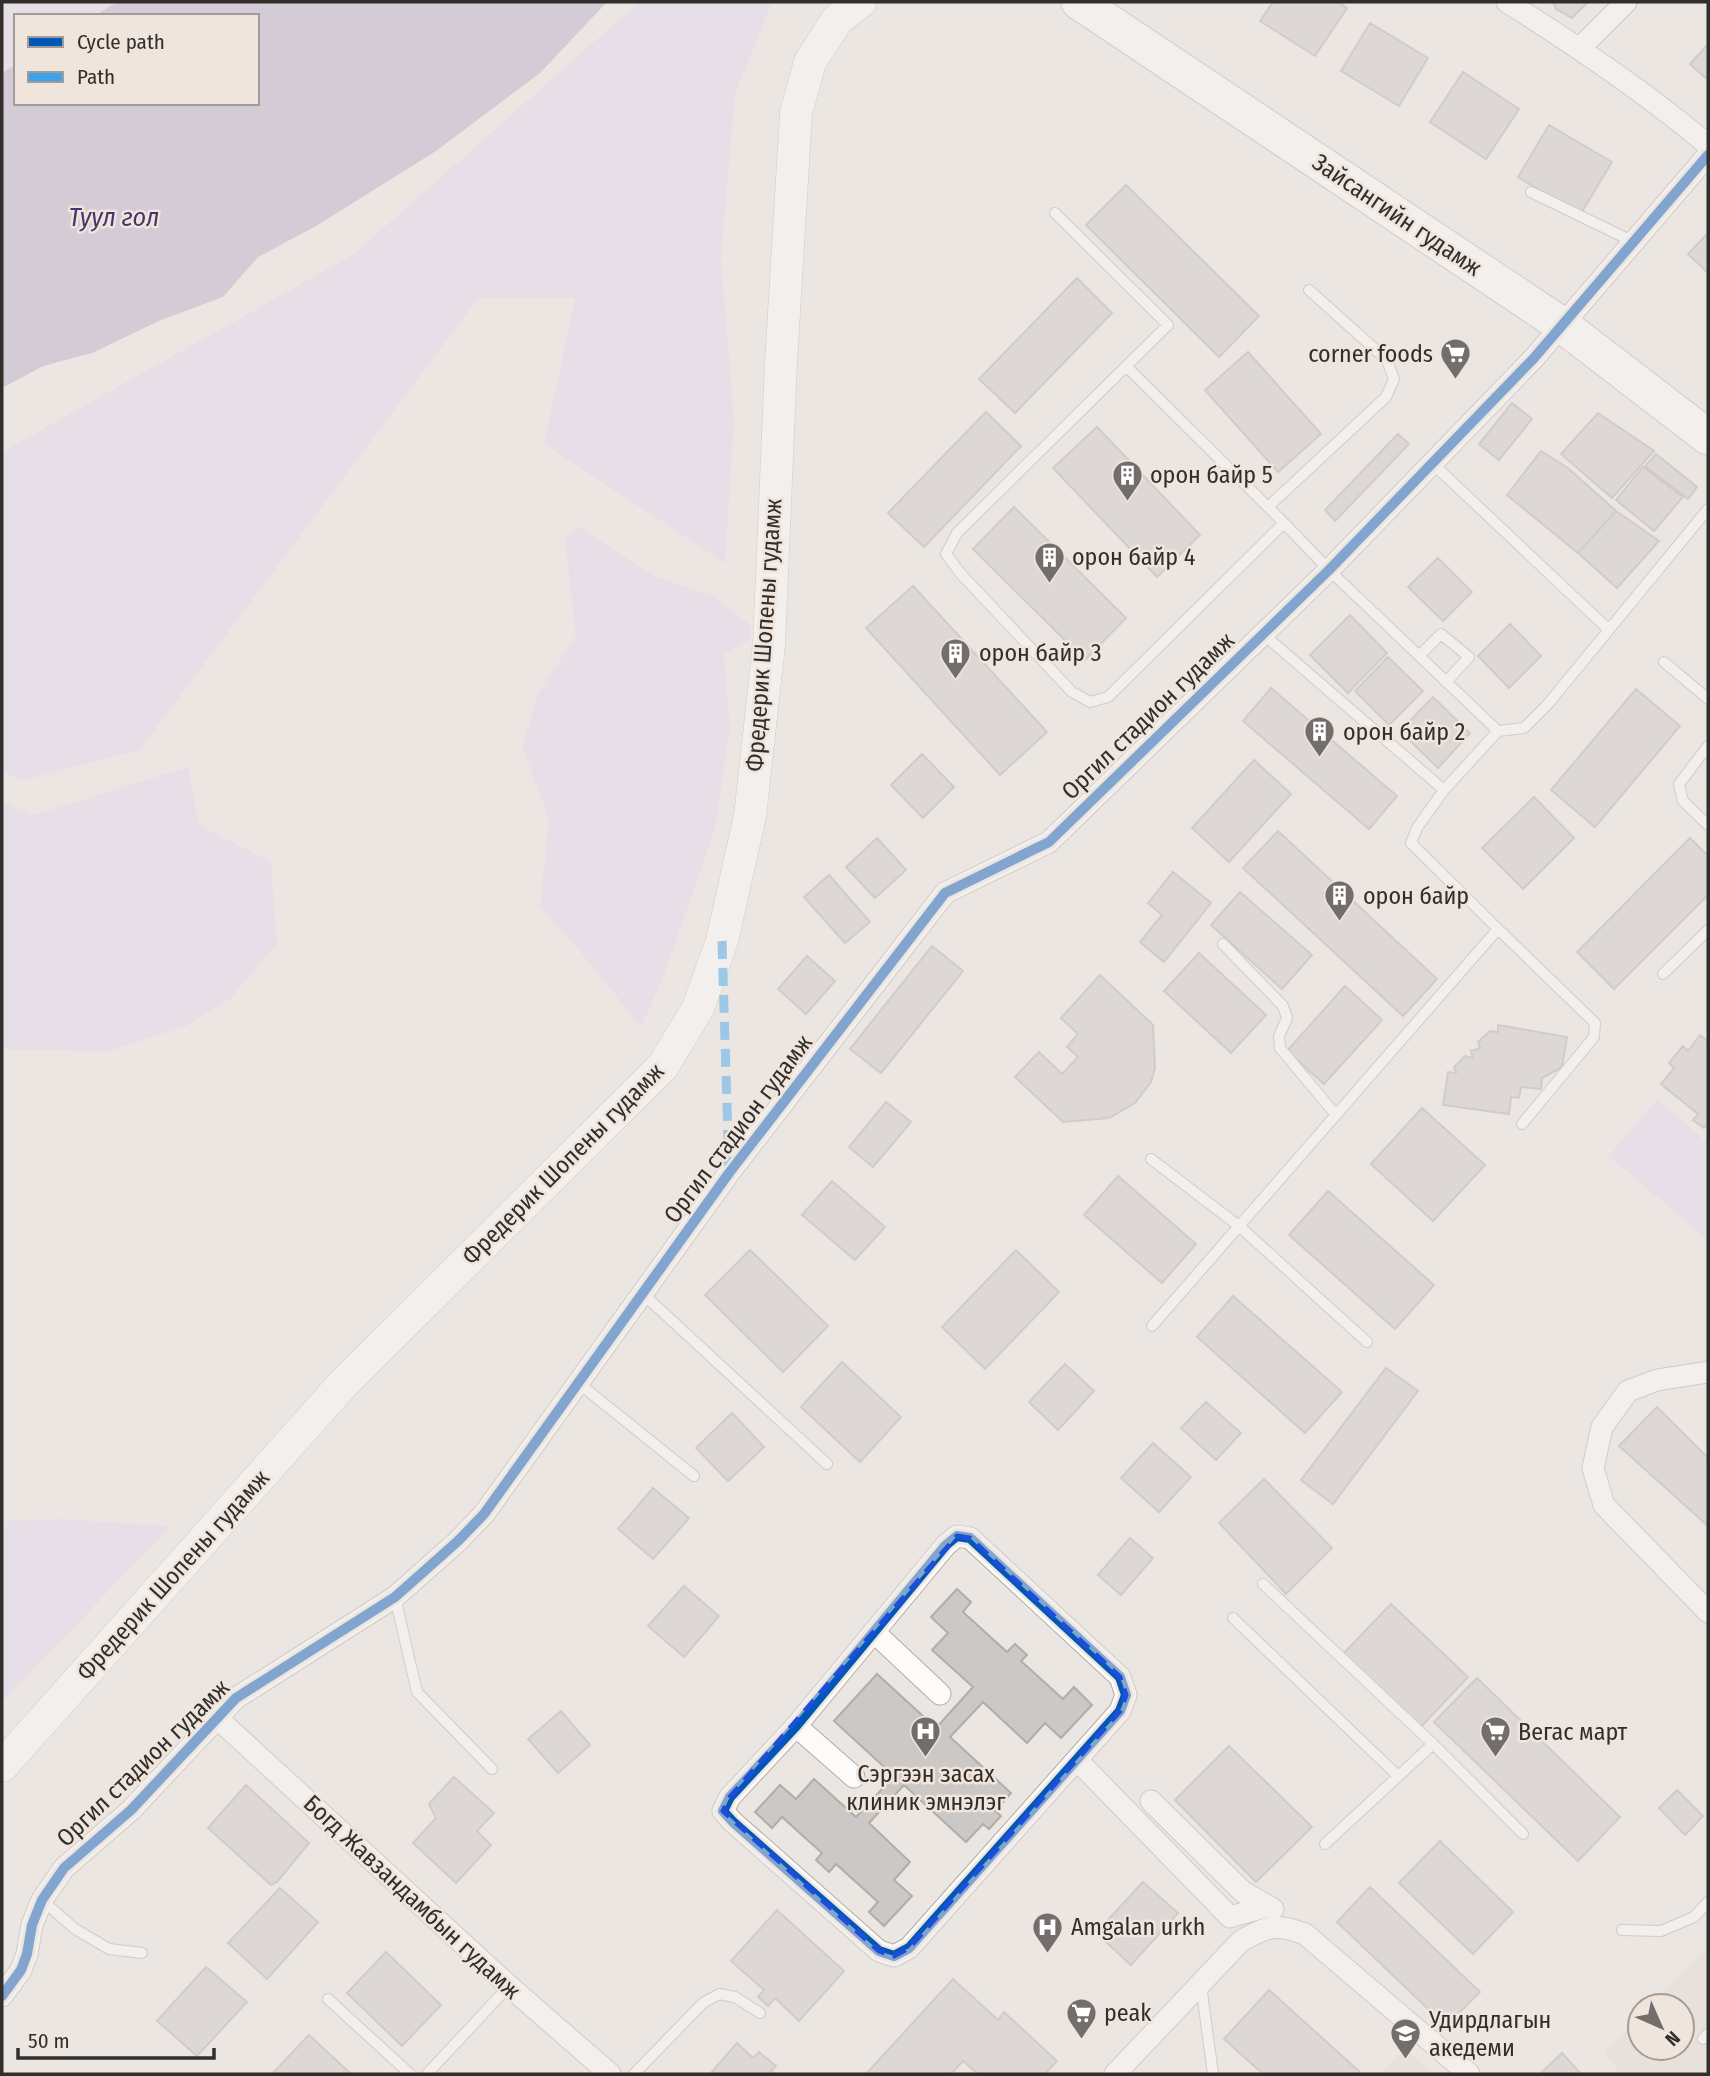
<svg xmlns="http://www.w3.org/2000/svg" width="1710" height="2076" font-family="'Fira Sans Condensed',sans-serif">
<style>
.built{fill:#e5d9d0}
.green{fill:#e1d8ee}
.water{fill:#b5acc8}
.building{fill:#ccc8c5;stroke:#b1ada9;stroke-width:2}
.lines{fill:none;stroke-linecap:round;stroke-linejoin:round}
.lane-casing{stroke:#b0aca8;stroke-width:12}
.street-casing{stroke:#b0aca8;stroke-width:23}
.secondary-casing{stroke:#b0aca8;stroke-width:33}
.primary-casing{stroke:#b0aca8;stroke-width:37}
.lane{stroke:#fcfbfa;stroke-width:10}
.street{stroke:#fcfbfa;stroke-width:21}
.secondary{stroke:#fcfbfa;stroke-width:32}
.primary{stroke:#fcfbfa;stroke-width:35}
.quiet{stroke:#3ea3eb;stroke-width:9;stroke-dasharray:18 9;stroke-linecap:butt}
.cycleway-casing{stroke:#efe5dd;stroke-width:15}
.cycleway{stroke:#0057b8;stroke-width:10}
.marked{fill:none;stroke:#1d4ed8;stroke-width:5;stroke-dasharray:14 9;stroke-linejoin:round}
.labels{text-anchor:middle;stroke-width:5;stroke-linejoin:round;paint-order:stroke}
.street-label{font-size:24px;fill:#322e2b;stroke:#efe5dd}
.poi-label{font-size:24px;fill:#322e2b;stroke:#efe5dd;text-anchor:start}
.water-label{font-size:26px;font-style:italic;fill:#46346b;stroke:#efe5dd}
</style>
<rect width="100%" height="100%" fill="#ebe6e1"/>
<path class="built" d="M 1708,1947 L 1708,2074 L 1620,2074 L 1605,2052 L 1640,2016 L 1640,2048 L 1682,2048 L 1682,2006 L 1650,2006 Z
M 1405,2049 L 1434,2074 L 1380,2074 Z"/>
<path class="green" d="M 2,2 L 117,2 L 94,16 L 16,16 L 16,64 L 2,73 Z
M 639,2 L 772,2 L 735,94 L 721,258 L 734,421 L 725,563 L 544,444 L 575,298 L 478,298 L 140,750 L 21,781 L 2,770 L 2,452 L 354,254 Z
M 578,526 L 652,575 L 712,596 L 751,626 L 751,639 L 724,655 L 730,729 L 715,829 L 663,978 L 641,1027 L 579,950 L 540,907 L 549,819 L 522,746 L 539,692 L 576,636 L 565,540 Z
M 188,767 L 199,825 L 271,862 L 277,943 L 230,999 L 186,1026 L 107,1052 L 2,1049 L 2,800 L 33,815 Z
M 1657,1099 L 1708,1143 L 1708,1237 L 1706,1239 L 1609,1156 Z
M 63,1519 L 171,1526 L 2,1702 L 2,1521 Z"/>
<path class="water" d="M 117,2 L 607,2 L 540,73 L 436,151 L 316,226 L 258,257 L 223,297 L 161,320 L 92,353 L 43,366 L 2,388 L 2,73 L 16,64 L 16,103 L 257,103 L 257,16 L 94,16 Z"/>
<path class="building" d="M 1273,2 L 1338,2 L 1347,8 L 1315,56 L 1260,21 Z
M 1553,2 L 1588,2 L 1572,18 L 1556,9 Z
M 1370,23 L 1428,58 L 1399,106 L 1341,71 Z
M 1708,44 L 1708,80 L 1690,64 Z
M 1463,72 L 1519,109 L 1486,159 L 1430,122 Z
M 1549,125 L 1612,162 L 1580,215 L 1518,177 Z
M 1126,185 L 1259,316 L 1219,357 L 1086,225 Z
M 1708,233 L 1708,273 L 1688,254 Z
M 1077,278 L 1112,313 L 1015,413 L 979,379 Z
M 1248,352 L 1321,434 L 1278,472 L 1205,390 Z
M 1512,403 L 1532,419 L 1499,460 L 1479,444 Z
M 986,412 L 1021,446 L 924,547 L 888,513 Z
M 1598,413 L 1654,451 L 1612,498 L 1561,454 Z
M 1097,427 L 1200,535 L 1157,577 L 1053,468 Z
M 1398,434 L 1409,444 L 1335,521 L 1325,510 Z
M 1541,451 L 1568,468 L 1616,511 L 1578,553 L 1507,495 Z
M 1656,454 L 1697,487 L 1688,499 L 1645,466 Z
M 1643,467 L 1683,497 L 1654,531 L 1616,500 Z
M 1014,507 L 1126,618 L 1085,660 L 973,549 Z
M 1616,511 L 1659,541 L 1617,588 L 1578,553 Z
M 1438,558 L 1472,592 L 1443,621 L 1408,587 Z
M 913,586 L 1047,732 L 1000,775 L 866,628 Z
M 1350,615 L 1387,653 L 1348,693 L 1310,655 Z
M 1510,624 L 1541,656 L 1509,688 L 1478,656 Z
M 1388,657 L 1423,691 L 1389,725 L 1355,691 Z
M 1271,688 L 1397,796 L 1369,829 L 1243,721 Z
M 1636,689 L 1680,726 L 1595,827 L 1551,790 Z
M 1433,697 L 1470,733 L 1438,768 L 1400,731 Z
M 922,754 L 954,787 L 923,818 L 891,785 Z
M 1254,760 L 1291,794 L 1229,862 L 1192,828 Z
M 1534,797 L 1574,838 L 1523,889 L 1482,848 Z
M 1278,831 L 1437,979 L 1403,1016 L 1243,868 Z
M 877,838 L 906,870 L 875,898 L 846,867 Z
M 1690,838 L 1708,856 L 1708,895 L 1614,989 L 1577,952 Z
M 1173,872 L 1211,903 L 1164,962 L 1140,942 L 1162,915 L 1148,903 Z
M 829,875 L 870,922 L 845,943 L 804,897 Z
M 1240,892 L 1312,955 L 1282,989 L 1211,925 Z
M 932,946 L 963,971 L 881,1073 L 850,1049 Z
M 1199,953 L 1266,1015 L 1231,1053 L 1164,991 Z
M 807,956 L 835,981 L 806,1014 L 778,989 Z
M 1100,975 L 1153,1025 L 1155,1068 L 1151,1082 L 1135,1103 L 1109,1118 L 1063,1122 L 1015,1077 L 1039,1052 L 1062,1074 L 1078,1057 L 1067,1047 L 1078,1034 L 1061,1018 Z
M 1345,986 L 1382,1020 L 1324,1084 L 1287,1051 Z
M 1498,1025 L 1567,1037 L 1562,1067 L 1542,1078 L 1541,1089 L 1521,1087 L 1519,1098 L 1511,1097 L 1509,1114 L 1443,1105 L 1448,1072 L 1456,1073 L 1454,1067 L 1465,1056 L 1473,1058 L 1471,1051 L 1480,1048 L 1478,1042 L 1490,1031 L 1498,1032 Z
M 1700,1035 L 1708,1042 L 1708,1123 L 1704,1128 L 1693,1120 L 1698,1114 L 1661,1084 L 1674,1068 L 1669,1063 L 1683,1046 L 1688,1051 Z
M 886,1102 L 911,1122 L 873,1167 L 849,1147 Z
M 1422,1108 L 1485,1165 L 1433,1221 L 1371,1164 Z
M 1118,1176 L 1196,1244 L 1162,1283 L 1084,1215 Z
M 832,1181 L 885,1227 L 855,1260 L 802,1215 Z
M 1328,1191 L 1434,1285 L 1395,1329 L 1289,1235 Z
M 750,1250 L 828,1326 L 783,1372 L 705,1295 Z
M 1016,1250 L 1059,1292 L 985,1369 L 942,1327 Z
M 1233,1296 L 1342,1392 L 1305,1433 L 1197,1337 Z
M 842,1362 L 901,1417 L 860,1462 L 801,1407 Z
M 1065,1364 L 1094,1391 L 1058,1430 L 1029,1402 Z
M 1386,1368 L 1418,1391 L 1333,1504 L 1301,1480 Z
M 1206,1402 L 1241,1433 L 1216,1460 L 1181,1428 Z
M 1657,1407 L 1708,1458 L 1708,1526 L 1619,1446 Z
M 732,1413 L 764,1447 L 728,1481 L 696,1448 Z
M 1153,1443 L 1191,1477 L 1159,1512 L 1121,1478 Z
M 1264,1479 L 1332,1548 L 1286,1594 L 1219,1523 Z
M 653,1488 L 689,1518 L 653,1559 L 618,1529 Z
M 1130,1538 L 1153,1558 L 1121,1595 L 1098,1575 Z
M 684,1586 L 719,1616 L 684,1657 L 648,1626 Z
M 957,1589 L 971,1602 L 963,1612 L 1007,1652 L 1015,1644 L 1027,1655 L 1021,1661 L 1063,1699 L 1074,1687 L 1092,1705 L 1061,1738 L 1045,1723 L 1027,1743 L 983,1702 L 950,1737 L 1011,1793 L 995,1811 L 1001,1816 L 989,1829 L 983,1824 L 966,1842 L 904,1785 L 869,1823 L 910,1862 L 894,1880 L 912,1896 L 884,1926 L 869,1912 L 878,1902 L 836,1864 L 829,1872 L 816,1860 L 822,1853 L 782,1817 L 772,1828 L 755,1812 L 780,1785 L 796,1799 L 814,1779 L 856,1817 L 894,1776 L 834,1721 L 877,1674 L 936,1728 L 973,1687 L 932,1650 L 948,1633 L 931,1617 Z
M 1391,1604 L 1468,1677 L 1419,1729 L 1342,1655 Z
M 1477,1678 L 1620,1817 L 1578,1861 L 1434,1722 Z
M 561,1711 L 590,1745 L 558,1773 L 528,1739 Z
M 1229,1746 L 1312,1827 L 1256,1882 L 1175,1800 Z
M 454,1777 L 494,1813 L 477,1831 L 491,1845 L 456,1883 L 413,1843 L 436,1818 L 429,1804 Z
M 246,1785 L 309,1843 L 277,1882 L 271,1885 L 208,1828 Z
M 1677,1790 L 1703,1816 L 1685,1835 L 1659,1808 Z
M 1440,1841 L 1513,1912 L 1473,1954 L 1399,1883 Z
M 1143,1882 L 1178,1913 L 1131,1965 L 1096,1933 Z
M 1370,1887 L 1480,1992 L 1446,2026 L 1337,1922 Z
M 280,1888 L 318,1922 L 267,1979 L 228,1943 Z
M 777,1910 L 844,1971 L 799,2021 L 775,1998 L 768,2006 L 758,1997 L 764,1990 L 731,1961 Z
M 386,1952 L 441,2005 L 402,2046 L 347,1993 Z
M 206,1967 L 247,2002 L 197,2056 L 157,2021 Z
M 953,1979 L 998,2020 L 1004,2012 L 1057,2061 L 1045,2074 L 978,2074 L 963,2061 L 951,2074 L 866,2074 Z
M 1269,1990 L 1361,2073 L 1360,2074 L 1263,2074 L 1224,2039 Z
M 309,2035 L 351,2074 L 272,2074 Z
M 737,2043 L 753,2058 L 759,2052 L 776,2066 L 771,2071 L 775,2074 L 710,2074 Z
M 1562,2053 L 1581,2074 L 1540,2074 Z"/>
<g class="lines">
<defs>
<path id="lane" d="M 1531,192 L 1634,242
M 1055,213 L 1168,325 L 957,533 L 946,554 L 961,574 L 1072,692 L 1090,702 L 1108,697 L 1284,523 L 1127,367
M 1432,463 L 1609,630
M 1268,507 L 1386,397 L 1394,379 L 1387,360 L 1309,290
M 1284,523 L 1329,570 L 1498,731
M 1263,634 L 1444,790
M 1419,656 L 1441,634 L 1469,657 L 1446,682
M 1664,662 L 1708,699
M 1708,746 L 1679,784 L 1683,801 L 1708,825
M 1498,929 L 1595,1023 L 1594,1037 L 1522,1124
M 1223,944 L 1283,1006 L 1287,1018 L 1279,1036 L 1280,1048 L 1336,1115
M 1663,974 L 1708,930
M 1151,1159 L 1239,1226 L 1367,1342
M 642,1293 L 827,1464
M 1152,1326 L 1498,929 L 1411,843 L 1417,828 L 1444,790 L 1498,731 L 1524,728 L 1548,704 L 1708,509
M 577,1382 L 694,1476
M 1263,1584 L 1433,1744
M 395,1597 L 417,1692 L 492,1769
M 1233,1618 L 1398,1776
M 1325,1844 L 1433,1744 L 1523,1834
M 42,1900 L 75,1929 L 109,1949 L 142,1953
M 1622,1930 L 1661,1931 L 1694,1917 L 1708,1902
M 1201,1985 L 1213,2074
M 328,1999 L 410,2074
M 1703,2039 L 1708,2034
M 427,2074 L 509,1986
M 634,2074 L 703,2003 L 719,1994 L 735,1997 L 760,2013"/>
<path id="street" d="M 1507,2 C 1577,46 1645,92 1708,145
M 1580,48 L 1626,2
M 1708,1372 L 1657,1380 L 1628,1391 L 1602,1427 L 1593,1468 L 1604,1505 L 1708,1612
M 957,1536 L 970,1538 L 1120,1677 L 1126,1695 L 1120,1711 L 909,1948 L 894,1956 L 879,1951 L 733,1822 L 723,1811 L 730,1797 L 796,1726 L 946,1545 Z
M 875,1633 L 940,1694
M 216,1717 L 509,1986 L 610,2074
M 796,1726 L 854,1777
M 1077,1760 L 1230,1917 L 1268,1906
M 1151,1801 L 1243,1892 L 1273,1909
M 2,1996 L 21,1970 L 27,1954 L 32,1925 L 42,1900 L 64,1868 L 131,1810 L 236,1698 L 395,1597 L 458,1541 L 484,1514 L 729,1173 L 945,893 L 1049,842 L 1329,570 L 1534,358 L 1708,155
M 1115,2074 L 1241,1941 C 1267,1926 1276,1923 1305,1934 L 1469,2074"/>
<path id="secondary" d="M 2,1766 L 342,1385 L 663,1066 L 698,1008 L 722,941 L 750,816 L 769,645 L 781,363 L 796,113 L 810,62 L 837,20 L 860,2"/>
<path id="primary" d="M 1079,2 L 1562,325 L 1708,437"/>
</defs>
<use href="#lane" class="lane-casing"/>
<use href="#street" class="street-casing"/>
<use href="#secondary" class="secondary-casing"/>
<use href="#primary" class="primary-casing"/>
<use href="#lane" class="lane"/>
<use href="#street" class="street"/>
<use href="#secondary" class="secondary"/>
<use href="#primary" class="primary"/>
<path class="quiet" d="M 722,941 L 729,1172"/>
<defs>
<path id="cycleway" d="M 957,1536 L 970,1538 L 1120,1677 L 1126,1695 L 1120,1711 L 909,1948 L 894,1956 L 879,1951 L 733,1822 L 723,1811 L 730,1797 L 796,1726 L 946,1545 Z
M 2,1996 L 21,1970 L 27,1954 L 32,1925 L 42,1900 L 64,1868 L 131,1810 L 236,1698 L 395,1597 L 458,1541 L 484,1514 L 729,1173 L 945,893 L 1049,842 L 1329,570 L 1534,358 L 1708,155"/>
</defs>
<use href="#cycleway" class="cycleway-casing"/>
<use href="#cycleway" class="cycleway"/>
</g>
<path d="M0 0H1710V2076H0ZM 957,1536 L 970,1538 L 1120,1677 L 1126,1695 L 1120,1711 L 909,1948 L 894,1956 L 879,1951 L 723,1811 L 730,1797 Z" fill="#ebe6e1" fill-opacity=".55" fill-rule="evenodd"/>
<path class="marked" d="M 957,1536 L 970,1538 L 1120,1677 L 1126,1695 L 1120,1711 L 909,1948 L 894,1956 L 879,1951 L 723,1811 L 730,1797 Z"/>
<defs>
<symbol id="supermarket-pin" viewBox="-11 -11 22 30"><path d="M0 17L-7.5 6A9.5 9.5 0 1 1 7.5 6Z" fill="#736e6b" stroke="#efe5dd"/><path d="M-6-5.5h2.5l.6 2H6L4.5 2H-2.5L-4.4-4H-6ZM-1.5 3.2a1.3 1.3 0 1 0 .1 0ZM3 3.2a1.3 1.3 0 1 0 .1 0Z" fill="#fff"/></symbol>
<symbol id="building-pin" viewBox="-11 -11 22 30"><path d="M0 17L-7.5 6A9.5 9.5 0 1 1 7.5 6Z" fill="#736e6b" stroke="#efe5dd"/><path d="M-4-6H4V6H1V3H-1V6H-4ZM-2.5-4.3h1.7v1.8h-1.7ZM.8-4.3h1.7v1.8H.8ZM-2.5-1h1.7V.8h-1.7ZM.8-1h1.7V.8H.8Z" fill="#fff"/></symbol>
<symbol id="hospital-pin" viewBox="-11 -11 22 30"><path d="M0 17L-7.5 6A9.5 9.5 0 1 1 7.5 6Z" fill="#736e6b" stroke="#efe5dd"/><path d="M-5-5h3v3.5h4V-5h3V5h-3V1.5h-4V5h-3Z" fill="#fff"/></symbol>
<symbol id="university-pin" viewBox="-11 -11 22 30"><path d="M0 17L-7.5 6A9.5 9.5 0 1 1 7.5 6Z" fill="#736e6b" stroke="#efe5dd"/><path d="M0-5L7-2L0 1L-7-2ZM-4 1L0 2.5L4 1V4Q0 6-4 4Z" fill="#fff"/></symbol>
</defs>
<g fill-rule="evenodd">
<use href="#supermarket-pin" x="1438" y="336" width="35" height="47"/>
<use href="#building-pin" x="1110" y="458" width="35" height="47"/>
<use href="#building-pin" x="1032" y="540" width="35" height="47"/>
<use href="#building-pin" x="938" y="636" width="35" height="47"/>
<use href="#building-pin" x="1302" y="714" width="35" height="47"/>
<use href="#building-pin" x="1322" y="878" width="35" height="47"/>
<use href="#hospital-pin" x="908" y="1714" width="35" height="47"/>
<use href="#supermarket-pin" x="1478" y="1714" width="35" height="47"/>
<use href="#hospital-pin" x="1030" y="1910" width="35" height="47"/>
<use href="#supermarket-pin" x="1064" y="1996" width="35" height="47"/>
<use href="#university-pin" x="1388" y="2016" width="35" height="47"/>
</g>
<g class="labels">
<g class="street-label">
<text transform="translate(1397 215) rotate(34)" y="8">Зайсангийн гудамж</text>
<text transform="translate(764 635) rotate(-86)" y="8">Фредерик Шопены гудамж</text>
<text transform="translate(1148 716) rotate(-44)" y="8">Оргил стадион гудамж</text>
<text transform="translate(738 1129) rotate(-53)" y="8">Оргил стадион гудамж</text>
<text transform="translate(563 1164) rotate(-45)" y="8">Фредерик Шопены гудамж</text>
<text transform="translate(173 1575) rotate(-48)" y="8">Фредерик Шопены гудамж</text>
<text transform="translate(143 1763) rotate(-44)" y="8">Оргил стадион гудамж</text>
<text transform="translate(412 1897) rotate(43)" y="8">Богд Жавзандамбын гудамж</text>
</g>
<g class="poi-label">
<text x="1433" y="362" text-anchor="end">corner foods</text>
<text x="1150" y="483">орон байр 5</text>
<text x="1072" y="565">орон байр 4</text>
<text x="979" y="661">орон байр 3</text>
<text x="1343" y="740">орон байр 2</text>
<text x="1363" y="904">орон байр</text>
<text x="1518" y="1740">Вегас март</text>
<text x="926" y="1782" text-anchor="middle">Сэргээн засах<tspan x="926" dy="28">клиник эмнэлэг</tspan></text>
<text x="1071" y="1935">Amgalan urkh</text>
<text x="1104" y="2021">peak</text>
<text x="1429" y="2028">Удирдлагын<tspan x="1429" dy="28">акедеми</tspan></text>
</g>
<g class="water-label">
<text x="114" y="226">Туул гол</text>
</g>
</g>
<rect width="1710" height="2076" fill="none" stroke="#322e2b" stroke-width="7"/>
<rect x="14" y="14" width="245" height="91" fill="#efe5dd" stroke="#a39c96" stroke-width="2"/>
<rect x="28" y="37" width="35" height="10" fill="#0057b8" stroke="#a39c96" stroke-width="2"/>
<text x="77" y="49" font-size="21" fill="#322e2b">Cycle path</text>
<rect x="28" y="72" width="35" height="10" fill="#3ea3eb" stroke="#a39c96" stroke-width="2"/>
<text x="77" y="84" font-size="21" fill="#322e2b">Path</text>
<g transform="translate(1661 2027) rotate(135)"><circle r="33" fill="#efe5dd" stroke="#a39c96" stroke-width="2"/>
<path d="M0-5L12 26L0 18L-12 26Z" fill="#736e6b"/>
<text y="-10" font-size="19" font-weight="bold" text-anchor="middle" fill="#322e2b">N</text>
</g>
<path d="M18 2048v10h196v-10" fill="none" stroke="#322e2b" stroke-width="3.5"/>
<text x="28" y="2048" font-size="21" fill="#322e2b" stroke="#efe5dd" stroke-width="5" paint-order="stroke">50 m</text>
</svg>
